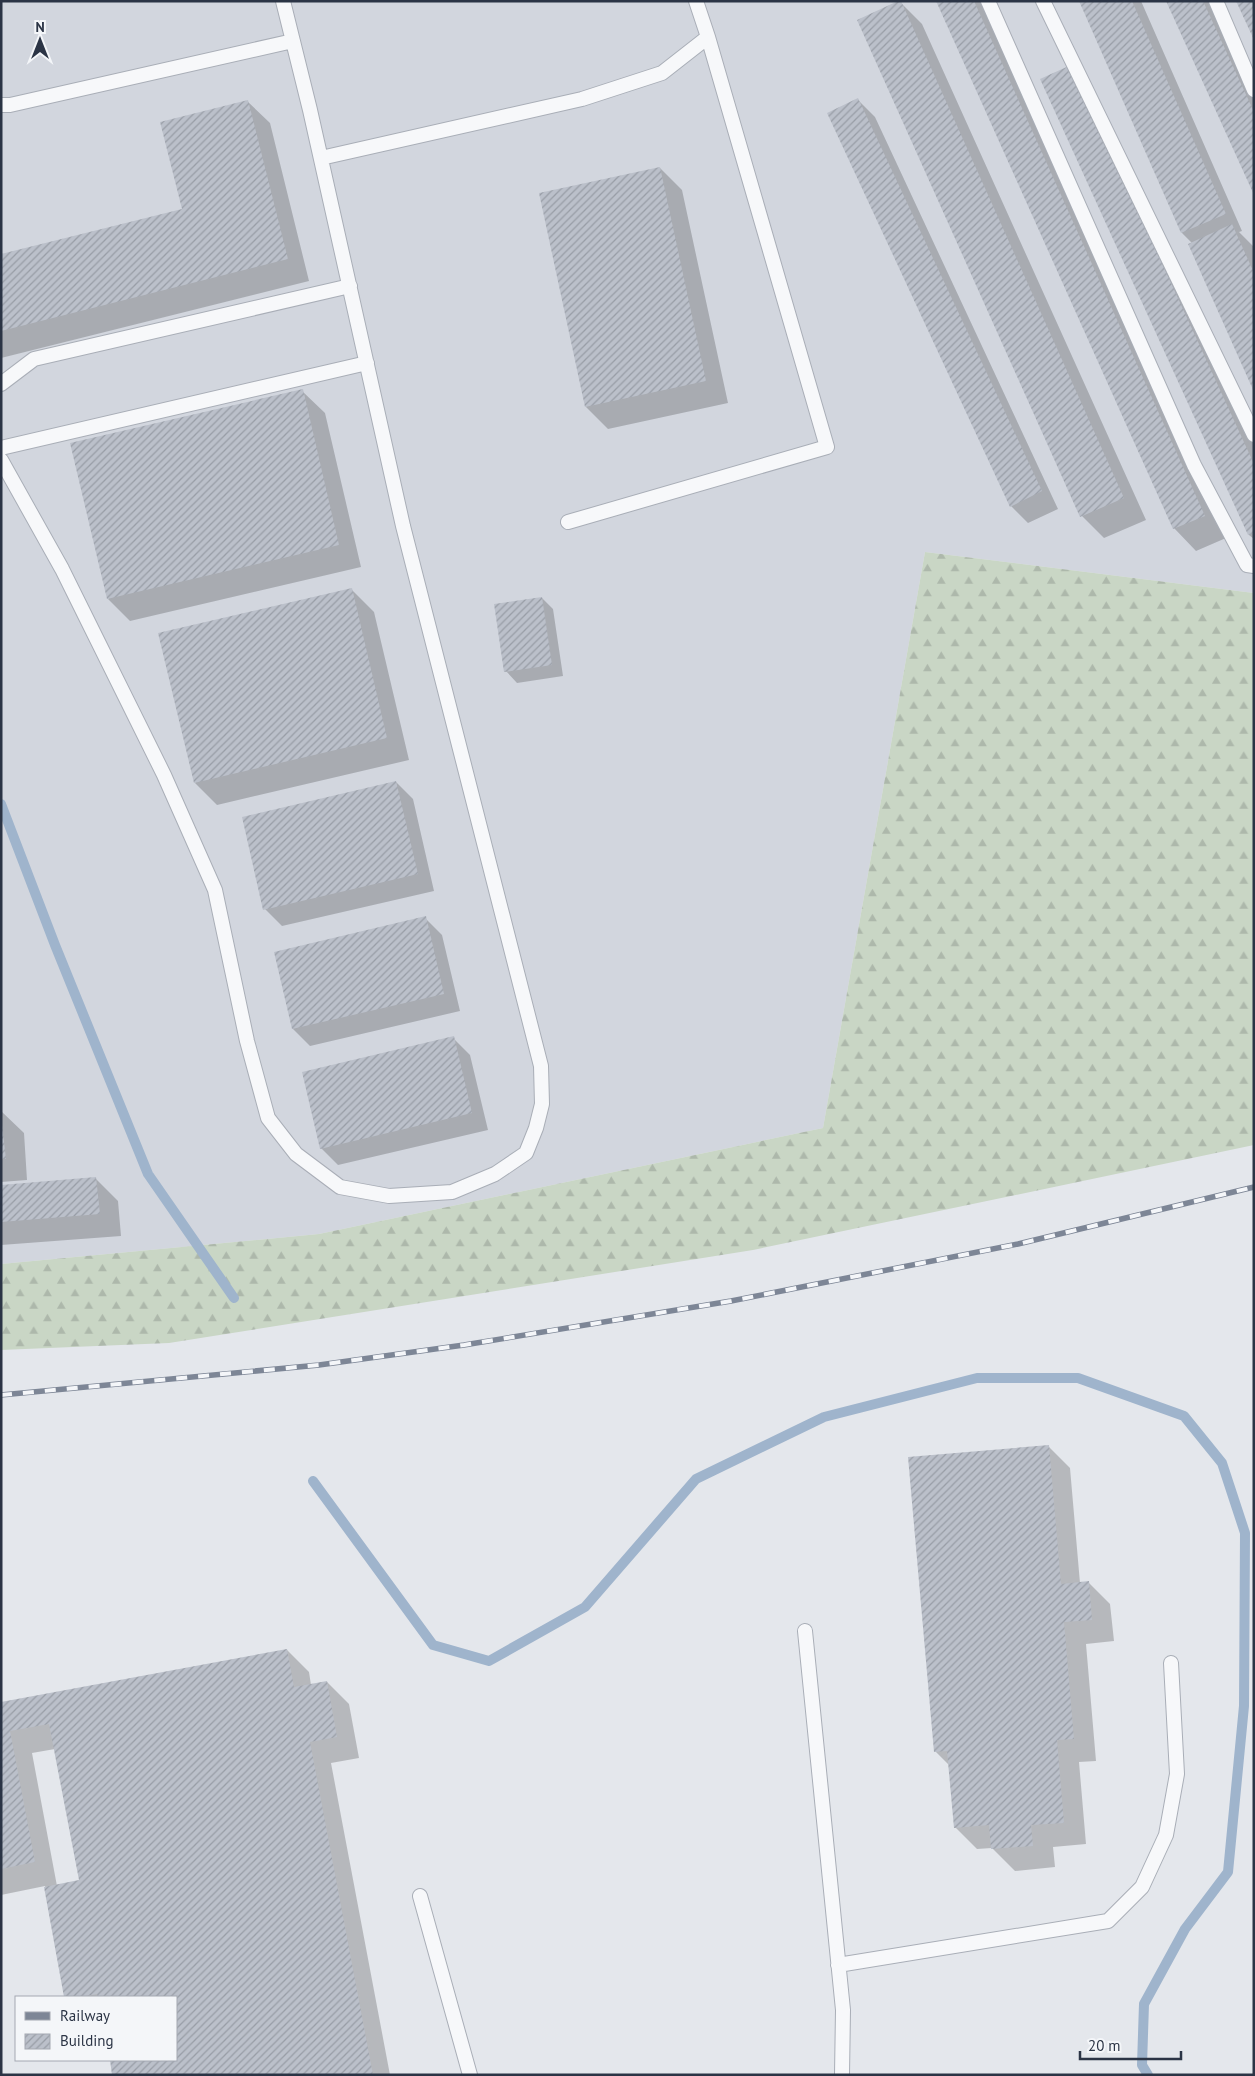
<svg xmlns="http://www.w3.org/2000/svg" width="1255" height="2076" font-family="'PT Sans',sans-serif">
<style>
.built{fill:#d2d6de}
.forest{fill:url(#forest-firs)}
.shadow{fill:#0003;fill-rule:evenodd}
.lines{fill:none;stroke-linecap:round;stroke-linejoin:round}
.stream{stroke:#9fb4cc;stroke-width:10}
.building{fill:url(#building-hatch)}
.service-casing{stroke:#a9aeb7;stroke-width:16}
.service{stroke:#f7f8fa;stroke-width:14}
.rail-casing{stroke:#7d8696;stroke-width:5.5}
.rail{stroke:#f4f6f9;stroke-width:4;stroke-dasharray:11;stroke-linecap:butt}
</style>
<defs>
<pattern id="forest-firs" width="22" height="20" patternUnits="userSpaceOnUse" patternTransform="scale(1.25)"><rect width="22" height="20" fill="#c9d6c5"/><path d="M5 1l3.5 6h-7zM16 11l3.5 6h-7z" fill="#adb8ab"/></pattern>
<pattern id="building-hatch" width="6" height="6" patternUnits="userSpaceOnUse" patternTransform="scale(1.25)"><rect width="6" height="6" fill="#bbc0ca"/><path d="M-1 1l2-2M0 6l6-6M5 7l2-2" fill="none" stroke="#989da6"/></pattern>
</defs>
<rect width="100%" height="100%" fill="#e4e7ec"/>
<path class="built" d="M 1,1 L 1254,1 L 1254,593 L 925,552 L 823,1128 L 319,1234 L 1,1264 Z"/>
<path class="forest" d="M 925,552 L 1254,593 L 1254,1145 L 753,1250 L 169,1343 L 1,1350 L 1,1264 L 319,1234 L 823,1128 Z"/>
<path class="shadow" d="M 937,1 L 985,1 L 1226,538 L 1196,551 L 1174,528 Z
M 1080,1 L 1141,1 L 1242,231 L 1239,232 L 1254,247 L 1254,389 L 1192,243 L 1182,233 Z
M 1168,1 L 1212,1 L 1254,94 L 1254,191 Z
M 900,2 L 922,24 L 1146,520 L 1104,538 L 1082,516 Z
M 1093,88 L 1254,440 L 1254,539 L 1249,535 Z
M 858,100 L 875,117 L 1058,509 L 1028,523 L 1011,506 Z
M 247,101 L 270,123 L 309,281 L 1,358 L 1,256 L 184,210 Z
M 660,168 L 682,190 L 728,403 L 608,429 L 586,407 Z
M 302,391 L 325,413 L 361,567 L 130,621 L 108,599 Z
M 352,590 L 374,612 L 409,760 L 217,805 L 195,783 Z
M 542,598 L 553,609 L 563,676 L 517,683 L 506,671 Z
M 396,782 L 413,799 L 434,891 L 282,926 L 265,909 Z
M 425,918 L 442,935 L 460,1011 L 310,1046 L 293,1029 L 275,953 Z
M 453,1038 L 470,1055 L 488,1130 L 338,1165 L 321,1148 Z
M 1,1111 L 24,1133 L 27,1180 L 1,1182 Z
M 96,1179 L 118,1201 L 121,1236 L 1,1245 L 1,1186 Z
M 1048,1446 L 1070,1468 L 1080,1583 L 1088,1582 L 1110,1604 L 1114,1641 L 1086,1644 L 1096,1761 L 1079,1762 L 1086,1844 L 1053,1847 L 1055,1867 L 1015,1871 L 992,1848 L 977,1849 L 955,1827 L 950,1766 L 935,1751 Z
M 287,1650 L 309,1672 L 311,1685 L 327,1682 L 349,1704 L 359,1758 L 331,1763 L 390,2075 L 114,2075 L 111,2060 L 176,2060 L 176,1997 L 66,1997 L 45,1886 L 1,1895 L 1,1704 ZM 55,1749 L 80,1881 L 57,1886 L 32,1753 Z"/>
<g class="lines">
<path class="stream" d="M 1,804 L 55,945 L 148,1174 L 234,1298
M 313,1481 L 433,1645 L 489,1661 L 585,1607 L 696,1479 L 824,1417 L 977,1378 L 1078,1378 L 1184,1416 L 1222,1463 L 1245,1533 L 1244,1706 L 1228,1872 L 1185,1929 L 1144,2004 L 1142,2065 L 1148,2075"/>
</g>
<path class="building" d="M 898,1 L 901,1 L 1124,498 L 1080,517 L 857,20 Z
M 936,1 L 974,1 L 1205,516 L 1173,529 Z
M 1079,1 L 1132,1 L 1226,214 L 1181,233 Z
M 1166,1 L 1203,1 L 1254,112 L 1254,195 Z
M 1236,1 L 1254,1 L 1254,40 Z
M 1071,65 L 1254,464 L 1254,533 L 1248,535 L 1040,79 Z
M 858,98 L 1042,491 L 1010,507 L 827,113 Z
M 248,100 L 288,259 L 1,331 L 1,254 L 182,209 L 160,122 Z
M 660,167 L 706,381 L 585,407 L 539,193 Z
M 1232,224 L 1254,273 L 1254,392 L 1188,244 Z
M 303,389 L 339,545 L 107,599 L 70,443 Z
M 352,588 L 387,738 L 194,783 L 158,633 Z
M 542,597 L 552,665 L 504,672 L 494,604 Z
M 396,781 L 418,874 L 263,910 L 242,817 Z
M 426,916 L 444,994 L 292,1029 L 274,952 Z
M 454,1036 L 472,1113 L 320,1149 L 302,1072 Z
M 1,1117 L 6,1159 L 1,1159 Z
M 96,1177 L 100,1214 L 1,1222 L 1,1185 Z
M 1049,1445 L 1061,1584 L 1089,1581 L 1092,1620 L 1064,1622 L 1074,1739 L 1057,1740 L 1064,1823 L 1031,1825 L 1033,1846 L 991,1849 L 989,1825 L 954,1828 L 947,1751 L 934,1752 L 908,1457 Z
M 287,1649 L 294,1687 L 327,1681 L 337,1737 L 310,1742 L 373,2075 L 112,2075 L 110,2060 L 176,2060 L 176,1997 L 98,1997 L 97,1994 L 80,1997 L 64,1997 L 44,1887 L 79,1880 L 49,1724 L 10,1731 L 35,1862 L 1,1869 L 1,1702 Z"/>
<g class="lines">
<defs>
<path id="service" d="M 988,1 L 1194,465 L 1247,565 L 1254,566
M 1043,1 L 1254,435
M 1216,1 L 1254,90
M 1,105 L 10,105 L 293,41
M 321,158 L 582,99 L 662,73 L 708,37 L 696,1
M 1,384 L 34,359 L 350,286
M 1,448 L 367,363
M 1,460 L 62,569 L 164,775 L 215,890 L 247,1041 L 268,1118 L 296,1154 L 340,1187 L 389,1196 L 452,1192 L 495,1174 L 526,1153 L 536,1128 L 542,1104 L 541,1066 L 403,526 L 310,110 L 283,1
M 568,522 L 827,447 L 708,37
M 805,1631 L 843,2010 L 842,2075
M 420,1896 L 470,2075
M 838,1965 L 1108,1921 L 1142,1887 L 1166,1835 L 1177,1774 L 1171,1663"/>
</defs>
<use href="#service" class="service-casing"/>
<use href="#service" class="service"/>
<defs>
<path id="rail" d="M 1,1395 L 319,1365 L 464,1345 L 731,1301 L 1018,1244 L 1254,1187"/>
</defs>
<use href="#rail" class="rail-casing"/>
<use href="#rail" class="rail"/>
</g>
<rect width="1255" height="2076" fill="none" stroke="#2b3445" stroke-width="5"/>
<rect x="15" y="1996" width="162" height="65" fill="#f4f6f9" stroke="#a4a8b1"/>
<rect x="25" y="2012" width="25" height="8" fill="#7d8696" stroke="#a4a8b1"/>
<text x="60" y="2021" font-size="15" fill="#2b3445">Railway</text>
<rect x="25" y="2034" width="25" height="15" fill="url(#building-hatch)" stroke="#a4a8b1"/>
<text x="60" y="2046" font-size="15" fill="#2b3445">Building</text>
<g transform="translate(40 40)" stroke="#f4f6f9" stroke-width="4" paint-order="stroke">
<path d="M0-4L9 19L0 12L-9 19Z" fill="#2b3445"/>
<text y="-8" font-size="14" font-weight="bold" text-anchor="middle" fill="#2b3445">N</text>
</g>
<path d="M1080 2051v8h101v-8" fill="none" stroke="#2b3445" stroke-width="2.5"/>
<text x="1088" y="2051" font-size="15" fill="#2b3445" stroke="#f4f6f9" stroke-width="4" paint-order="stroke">20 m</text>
</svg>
